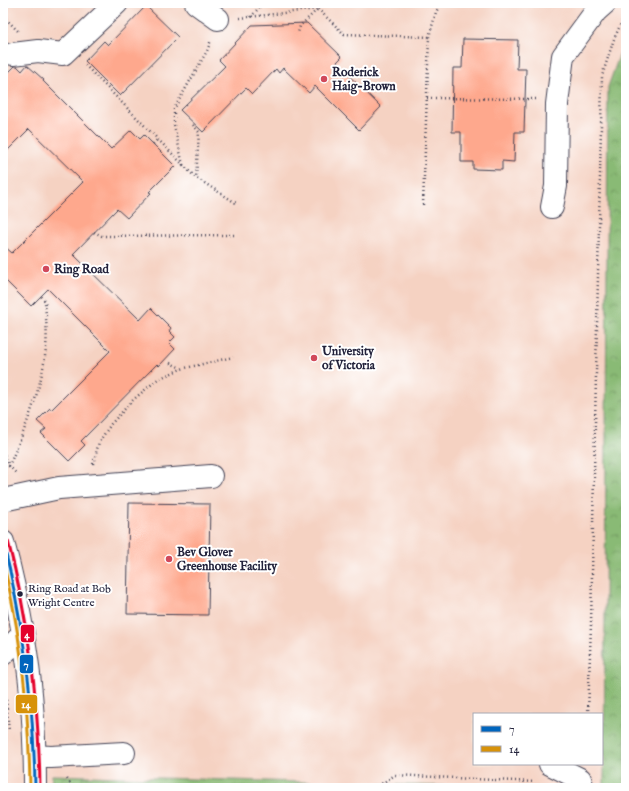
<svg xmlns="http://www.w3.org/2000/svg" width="629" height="791" font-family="'IM FELL English',serif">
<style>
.built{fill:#f5d2c2;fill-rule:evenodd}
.forest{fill:url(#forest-crowns);stroke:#566e58}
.building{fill:#fea88d}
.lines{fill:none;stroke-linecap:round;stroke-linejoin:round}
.minor-casing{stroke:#424053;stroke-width:24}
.path{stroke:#424053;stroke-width:2.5;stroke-dasharray:1 3;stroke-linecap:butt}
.minor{stroke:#fff;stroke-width:22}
.bus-1-casing{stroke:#fff;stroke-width:6}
.bus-2-casing{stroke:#fff;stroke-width:6}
.bus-3-casing{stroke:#fff;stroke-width:6}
.bus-1{stroke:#0065bd;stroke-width:3}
.bus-2{stroke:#d79209;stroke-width:3}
.bus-3{stroke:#e4002b;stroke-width:3}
.poi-dot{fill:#d1495b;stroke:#fff;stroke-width:1.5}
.bus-dot{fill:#22223b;stroke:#fff;stroke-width:1.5}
.labels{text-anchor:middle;stroke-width:4;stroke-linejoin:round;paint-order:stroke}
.bus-label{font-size:11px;fill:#22223b;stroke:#fff;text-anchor:start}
.poi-label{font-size:12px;font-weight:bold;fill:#22223b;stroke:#fff;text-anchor:start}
.line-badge{stroke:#fff;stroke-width:1.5}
.badge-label{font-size:11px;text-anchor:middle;font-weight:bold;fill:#fff}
</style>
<defs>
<pattern id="forest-crowns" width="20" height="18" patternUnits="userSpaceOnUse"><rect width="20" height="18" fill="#89ba74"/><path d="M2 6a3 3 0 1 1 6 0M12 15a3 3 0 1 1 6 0" fill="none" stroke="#709760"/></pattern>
</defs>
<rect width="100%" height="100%" fill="#fff"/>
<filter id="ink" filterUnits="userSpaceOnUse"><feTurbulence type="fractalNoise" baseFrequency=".025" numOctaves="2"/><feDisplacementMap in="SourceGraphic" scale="8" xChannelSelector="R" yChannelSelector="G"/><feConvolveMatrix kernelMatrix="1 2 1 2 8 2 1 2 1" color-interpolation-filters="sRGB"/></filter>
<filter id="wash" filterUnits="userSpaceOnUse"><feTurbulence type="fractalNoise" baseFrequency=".012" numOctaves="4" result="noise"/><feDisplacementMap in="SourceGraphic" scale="16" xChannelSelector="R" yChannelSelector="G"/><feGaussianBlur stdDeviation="0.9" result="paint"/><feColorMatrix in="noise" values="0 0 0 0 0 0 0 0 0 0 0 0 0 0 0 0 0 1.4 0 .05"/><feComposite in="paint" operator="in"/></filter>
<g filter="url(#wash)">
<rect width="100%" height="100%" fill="#f7ecdb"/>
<path class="built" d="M 3,3 L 626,3 L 626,788 L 3,788 ZM 474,714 L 602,714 L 602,764 L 474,764 Z"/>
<path class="forest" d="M 626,36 L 626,788 L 604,788 L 608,87 Z
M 52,775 L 516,788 L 51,788 Z"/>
<g id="blocks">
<path class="building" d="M 146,6 L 178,37 L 120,96 L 85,61 L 104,41 L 108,45 Z
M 307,23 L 342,57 L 336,63 L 381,107 L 359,130 L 315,86 L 309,93 L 283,68 L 279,73 L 276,69 L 252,94 L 246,88 L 203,132 L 180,110 L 225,66 L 219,60 L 252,25 Z
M 463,39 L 518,40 L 517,69 L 526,69 L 524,132 L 515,132 L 514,162 L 502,161 L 502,170 L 473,169 L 473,162 L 461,162 L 461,132 L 452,132 L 453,68 L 462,68 Z
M 27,65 L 44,80 L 43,81 L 111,149 L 131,130 L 140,139 L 144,135 L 175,166 L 149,192 L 151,193 L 127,218 L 117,209 L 73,254 L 140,320 L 151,308 L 171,328 L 169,331 L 175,337 L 169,343 L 175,349 L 159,366 L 157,364 L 81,441 L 85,445 L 69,461 L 41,433 L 46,429 L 37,421 L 50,408 L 51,410 L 110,351 L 48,289 L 31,306 L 3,278 L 3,245 L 12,253 L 83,182 L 29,129 L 3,155 L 3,78 L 15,66 L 17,66 L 22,71 Z
M 129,503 L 210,504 L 208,615 L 127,614 Z"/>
</g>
</g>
<g filter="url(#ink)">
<use href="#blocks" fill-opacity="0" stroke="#424053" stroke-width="1"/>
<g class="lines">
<defs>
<path id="minor" d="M 196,3 L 218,19
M 13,54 L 38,51 L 63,54 L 117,3
M 552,207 L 556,186 L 557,104 L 563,56 L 596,11 L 605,3
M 3,500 L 59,488 L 211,476
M 3,542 C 11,572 18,603 23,634 C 32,683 35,738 35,788
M 3,654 L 23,634
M 35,756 L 51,757 L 124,753
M 550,764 L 580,779 L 583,788"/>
</defs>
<use href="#minor" class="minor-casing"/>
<path class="path" d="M 320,3 L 321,6
M 318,9 L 344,34 L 429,37
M 3,16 L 18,31
M 251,17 L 263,3
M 240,18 L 318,9 L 300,26 L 298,33
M 85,65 L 195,177 L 236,203
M 427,98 L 536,99
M 193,125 L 199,132 L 196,178
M 153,144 L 158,139
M 183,165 L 174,125 L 174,109 L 207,51 L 211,40
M 423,205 L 429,37 L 436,12 L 441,3
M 94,232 L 102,236 L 236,235
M 170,363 L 181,368
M 3,451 L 9,466 L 16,473
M 93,464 L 99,442 L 111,424 L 134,399 L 158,379 L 181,369 L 233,357
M 9,466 C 24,431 40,394 45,356 C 48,338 46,319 45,301 L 41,296
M 4,676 L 9,731
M 588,714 L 591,624 L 602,76 L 614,39 L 624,17
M 67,779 L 74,788
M 375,788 L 395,775 L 535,782"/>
<use href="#minor" class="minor"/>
<defs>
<path id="bus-1" d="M 3,542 C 24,624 34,704 35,788"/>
<path id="bus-2" d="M 3,562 C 22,636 29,712 30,788"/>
<path id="bus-3" d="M 8,541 C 29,622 39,704 40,788"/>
</defs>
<use href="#bus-1" class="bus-1-casing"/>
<use href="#bus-2" class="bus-2-casing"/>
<use href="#bus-3" class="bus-3-casing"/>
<use href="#bus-1" class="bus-1"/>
<use href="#bus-2" class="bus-2"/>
<use href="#bus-3" class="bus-3"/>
</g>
</g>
<g class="poi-dot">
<circle cx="324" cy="79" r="4"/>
<circle cx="46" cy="269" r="4"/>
<circle cx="314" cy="358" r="4"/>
<circle cx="169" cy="559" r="4"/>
</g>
<circle class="bus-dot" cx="20" cy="594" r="3.5"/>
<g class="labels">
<g class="bus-label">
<text x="28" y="592">Ring Road at Bob<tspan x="28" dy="14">Wright Centre</tspan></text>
</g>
<g class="poi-label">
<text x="332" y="76">Roderick<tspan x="332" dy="14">Haig-Brown</tspan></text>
<text x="54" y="273">Ring Road</text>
<text x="322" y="355">University<tspan x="322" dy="14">of Victoria</tspan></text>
<text x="177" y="556">Bev Glover<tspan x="177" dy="14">Greenhouse Facility</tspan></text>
</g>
</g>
<g class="line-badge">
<rect x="20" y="624" width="15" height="19" rx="4" fill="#e4002b"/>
<rect x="19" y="654" width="15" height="20" rx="4" fill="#0065bd"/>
<rect x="15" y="694" width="23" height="20" rx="4" fill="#d79209"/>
</g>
<g class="badge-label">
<text x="27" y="638">4</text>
<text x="26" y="668">7</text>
<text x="26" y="708">14</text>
</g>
<rect width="629" height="791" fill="none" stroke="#fff" stroke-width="16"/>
<rect x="473" y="713" width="130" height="52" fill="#ffffff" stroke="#a7a7b1"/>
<rect x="481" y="726" width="20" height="6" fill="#0065bd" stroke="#a7a7b1"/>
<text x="509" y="733" font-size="12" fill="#22223b">7</text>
<rect x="481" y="746" width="20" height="6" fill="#d79209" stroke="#a7a7b1"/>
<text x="509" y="753" font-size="12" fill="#22223b">14</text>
</svg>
